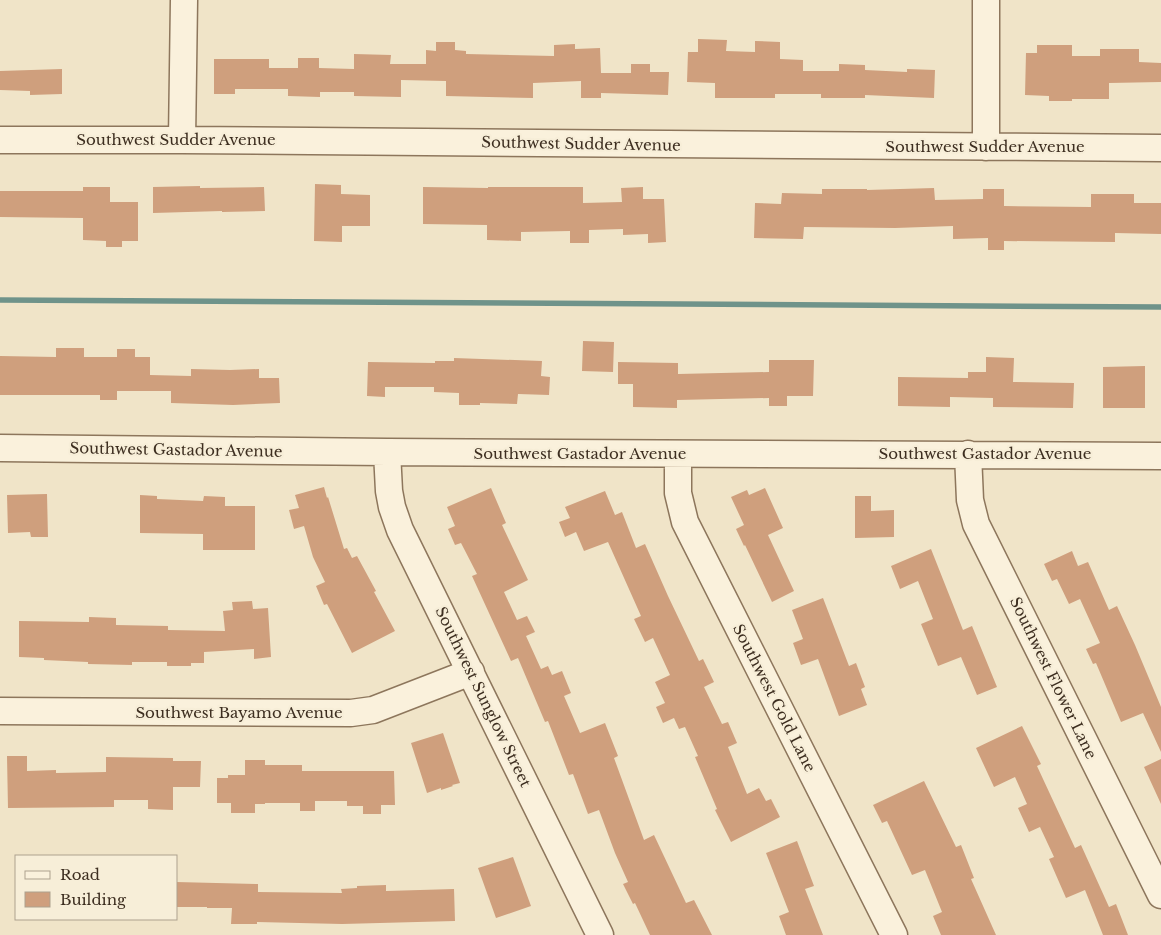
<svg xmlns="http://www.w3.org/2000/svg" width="1161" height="935" font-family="'Libre Baskerville',serif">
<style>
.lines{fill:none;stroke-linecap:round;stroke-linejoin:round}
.stream{stroke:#6f938a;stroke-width:5.5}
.building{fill:#cf9f7d}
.minor-casing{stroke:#8d765c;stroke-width:29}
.minor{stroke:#faf1dc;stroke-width:26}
.labels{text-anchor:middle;stroke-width:4.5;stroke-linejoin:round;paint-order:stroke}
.street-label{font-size:15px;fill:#3d2e20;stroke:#f7eed8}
</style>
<rect width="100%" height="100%" fill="#f0e4c8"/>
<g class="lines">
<path class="stream" d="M 0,300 L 1161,307"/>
</g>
<path class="building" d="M 698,39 L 727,40 L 726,51 L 755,52 L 755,41 L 780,42 L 780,59 L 803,60 L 803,71 L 839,71 L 839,64 L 865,65 L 865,70 L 907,72 L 907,69 L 935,70 L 934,98 L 865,95 L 865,98 L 821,98 L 821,94 L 775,94 L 775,98 L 715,98 L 715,83 L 687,82 L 688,52 L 698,52 Z
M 436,42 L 455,42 L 455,50 L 466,51 L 466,54 L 554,56 L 554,45 L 575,44 L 575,49 L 600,48 L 601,73 L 631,73 L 631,64 L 650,64 L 650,72 L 669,72 L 668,95 L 601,93 L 601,98 L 581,98 L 581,81 L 533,83 L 533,98 L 446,96 L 446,81 L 401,80 L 401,97 L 354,96 L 354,92 L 320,92 L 320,97 L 288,96 L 288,89 L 235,89 L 235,94 L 214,94 L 214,59 L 269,59 L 269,68 L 298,68 L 298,58 L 319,58 L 319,68 L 354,69 L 354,54 L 391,55 L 390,64 L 426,64 L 426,50 L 436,51 Z
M 1037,45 L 1072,45 L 1072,56 L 1100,56 L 1100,49 L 1139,49 L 1139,62 L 1161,63 L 1161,82 L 1109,83 L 1109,99 L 1072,99 L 1072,101 L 1049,101 L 1049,96 L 1025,95 L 1026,53 L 1037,53 Z
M 62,69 L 62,94 L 30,95 L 30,91 L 0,90 L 0,71 Z
M 315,184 L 341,185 L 341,194 L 370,195 L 370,226 L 342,226 L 342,242 L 314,241 Z
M 200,186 L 200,188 L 264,187 L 265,211 L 222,212 L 222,211 L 153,213 L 153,187 Z
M 83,187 L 110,187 L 110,202 L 138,202 L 138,241 L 122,241 L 122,247 L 106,247 L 106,241 L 83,240 L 83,218 L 0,217 L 0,191 L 83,191 Z
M 423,187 L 488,188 L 488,187 L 583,187 L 583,203 L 622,202 L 621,188 L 643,187 L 643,199 L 664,199 L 666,242 L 648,243 L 648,234 L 623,235 L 623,229 L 589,230 L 589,243 L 570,243 L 570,231 L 521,232 L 521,241 L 487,240 L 487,225 L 423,224 Z
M 934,188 L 935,200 L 983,199 L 983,189 L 1004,189 L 1004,206 L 1091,207 L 1091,194 L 1134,194 L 1134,203 L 1161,203 L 1161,234 L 1115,233 L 1115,242 L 1004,241 L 1004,250 L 988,250 L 988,238 L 953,239 L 953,226 L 895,228 L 804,227 L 803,239 L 754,238 L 755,203 L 781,204 L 782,193 L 822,194 L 822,189 L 867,189 L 867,190 Z
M 583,341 L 614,342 L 613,372 L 582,371 Z
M 56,348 L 84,348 L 84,357 L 117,357 L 117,349 L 135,349 L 135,357 L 150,357 L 150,375 L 191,376 L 191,369 L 230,370 L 259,369 L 259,378 L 279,378 L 280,403 L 233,405 L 171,403 L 171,391 L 117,391 L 117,400 L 100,400 L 100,395 L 0,395 L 0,356 L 56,357 Z
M 986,357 L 1014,358 L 1013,382 L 1074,383 L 1073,408 L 993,407 L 993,398 L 950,397 L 950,407 L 898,406 L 898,377 L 968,378 L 968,372 L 986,372 Z
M 454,358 L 542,361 L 541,376 L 550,377 L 549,395 L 518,394 L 517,404 L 480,403 L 480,405 L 459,405 L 459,393 L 434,392 L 434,387 L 385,387 L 385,397 L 367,396 L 368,362 L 435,363 L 435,361 L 454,361 Z
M 769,360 L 814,360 L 813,396 L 787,396 L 787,406 L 769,406 L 769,398 L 677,400 L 677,408 L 633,407 L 633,384 L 618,384 L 618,362 L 678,363 L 678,374 L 769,372 Z
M 1145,366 L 1145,408 L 1103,408 L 1103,367 Z
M 324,487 L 327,498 L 328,497 L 344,549 L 347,548 L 352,558 L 357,556 L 376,591 L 374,592 L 395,631 L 352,653 L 327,604 L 324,605 L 316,586 L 325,582 L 313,557 L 304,526 L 294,529 L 289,510 L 299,508 L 295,495 Z
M 491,488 L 506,523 L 502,525 L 528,580 L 504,592 L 517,620 L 527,616 L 535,632 L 526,636 L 541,669 L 548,666 L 552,675 L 562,671 L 571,693 L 564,696 L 580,733 L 605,723 L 618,756 L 614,758 L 644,840 L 654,835 L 686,903 L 694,900 L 712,935 L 650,935 L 635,903 L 633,904 L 623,884 L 628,882 L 615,853 L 599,810 L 588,814 L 573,774 L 569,775 L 548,721 L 545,722 L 518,658 L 511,661 L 472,576 L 477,574 L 461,543 L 455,545 L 448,529 L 455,526 L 447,507 Z
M 765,488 L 783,528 L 768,535 L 794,591 L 772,602 L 745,545 L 744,546 L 736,529 L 744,525 L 731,497 L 747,490 L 749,495 Z
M 605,491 L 615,515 L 622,512 L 636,548 L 645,544 L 668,596 L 699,661 L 703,659 L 714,682 L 704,687 L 722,724 L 728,722 L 737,743 L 728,747 L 747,794 L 759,788 L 766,801 L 771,799 L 780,817 L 731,842 L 715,810 L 717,809 L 695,757 L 698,756 L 685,727 L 679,729 L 674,718 L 663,723 L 656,707 L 665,703 L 655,682 L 670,675 L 653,638 L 645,642 L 634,619 L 641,616 L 608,542 L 584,551 L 576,532 L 565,537 L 559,522 L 570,518 L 565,507 Z
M 47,494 L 48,537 L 31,537 L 30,532 L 8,533 L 7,495 Z
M 140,495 L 157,496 L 157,499 L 203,501 L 204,496 L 225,497 L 225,506 L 255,506 L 255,550 L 203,550 L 203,534 L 140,533 Z
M 855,496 L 871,496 L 871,511 L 894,510 L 894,537 L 855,538 Z
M 931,549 L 963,630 L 972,626 L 997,687 L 977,695 L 961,657 L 938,666 L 921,624 L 933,619 L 918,581 L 900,589 L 891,566 Z
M 1072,551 L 1078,566 L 1088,562 L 1109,610 L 1117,606 L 1135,645 L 1161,707 L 1161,752 L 1143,713 L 1121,722 L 1096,663 L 1093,664 L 1086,649 L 1100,643 L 1080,599 L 1069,604 L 1057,579 L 1052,581 L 1044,564 Z
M 823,598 L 849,666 L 856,663 L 865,687 L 861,689 L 867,705 L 839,716 L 818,659 L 801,665 L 793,643 L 803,639 L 792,610 Z
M 252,601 L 253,609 L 268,608 L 271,657 L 254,659 L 254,649 L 204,652 L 204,663 L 191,663 L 191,666 L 167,666 L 167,662 L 132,662 L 132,665 L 88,664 L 88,662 L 44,660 L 44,658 L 19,657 L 19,621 L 89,622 L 89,617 L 116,618 L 116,625 L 168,626 L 168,630 L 225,631 L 223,611 L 233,610 L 232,602 Z
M 1022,726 L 1041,764 L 1037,766 L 1075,848 L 1081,845 L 1109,907 L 1116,904 L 1128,935 L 1103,935 L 1085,890 L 1066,898 L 1049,859 L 1054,857 L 1040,827 L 1029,832 L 1018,808 L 1027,804 L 1015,777 L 994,787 L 976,748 Z
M 443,733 L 460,783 L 452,785 L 453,786 L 441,790 L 441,788 L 427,793 L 411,743 Z
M 7,756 L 27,756 L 27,771 L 56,770 L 56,773 L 106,772 L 106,757 L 173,758 L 173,761 L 201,761 L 200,787 L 173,787 L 173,810 L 148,809 L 148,800 L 114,800 L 114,807 L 8,808 Z
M 1161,759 L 1161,804 L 1144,767 Z
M 245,760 L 265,760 L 265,765 L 302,765 L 302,771 L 394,771 L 395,805 L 381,805 L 381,814 L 363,814 L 363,806 L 347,806 L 347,801 L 315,801 L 315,811 L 300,811 L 300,803 L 265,803 L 265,804 L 255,804 L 255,813 L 231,813 L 231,803 L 217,803 L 217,778 L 228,778 L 228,775 L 245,775 Z
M 924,781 L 956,847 L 961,845 L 974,878 L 971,879 L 996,935 L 941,935 L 933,916 L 942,912 L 925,870 L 912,875 L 887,821 L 882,823 L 873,805 Z
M 797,841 L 814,886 L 805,889 L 823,935 L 786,935 L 779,916 L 789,912 L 766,853 Z
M 513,857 L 531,906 L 496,918 L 478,868 Z
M 176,882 L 258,884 L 258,892 L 342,893 L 341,889 L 357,888 L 357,886 L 386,885 L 386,891 L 454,889 L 455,921 L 342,924 L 257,922 L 257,924 L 231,924 L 232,908 L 207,908 L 207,907 L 176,907 Z"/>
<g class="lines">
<defs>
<path id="minor" d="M 986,0 L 986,147
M 0,140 L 182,140 L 1161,148
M 182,140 L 184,0
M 0,448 L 387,452 L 1161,456
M 387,452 L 389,491 L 392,507 L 400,530 L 600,935
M 678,454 L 678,493 L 685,522 L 894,935
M 968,454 L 970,500 L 976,524 L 1161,895
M 0,711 L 351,713 L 373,710 L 471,672"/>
</defs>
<use href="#minor" class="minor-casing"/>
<use href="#minor" class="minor"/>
</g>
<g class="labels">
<g class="street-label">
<text x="176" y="145">Southwest Sudder Avenue</text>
<text transform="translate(581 144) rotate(1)" y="5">Southwest Sudder Avenue</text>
<text x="985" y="152">Southwest Sudder Avenue</text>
<text transform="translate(176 450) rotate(1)" y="5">Southwest Gastador Avenue</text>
<text x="580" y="459">Southwest Gastador Avenue</text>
<text x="985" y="459">Southwest Gastador Avenue</text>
<text transform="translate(1053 678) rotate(64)" y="5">Southwest Flower Lane</text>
<text transform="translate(483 697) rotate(64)" y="5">Southwest Sunglow Street</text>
<text transform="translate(774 698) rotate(63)" y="5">Southwest Gold Lane</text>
<text x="239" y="718">Southwest Bayamo Avenue</text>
</g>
</g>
<rect x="15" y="855" width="162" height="65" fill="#f7eed8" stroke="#ada18e"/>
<rect x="25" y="871" width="25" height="8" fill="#faf1dc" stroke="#ada18e"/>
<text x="60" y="880" font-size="15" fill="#3d2e20">Road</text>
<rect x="25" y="892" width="25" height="15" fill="#cf9f7d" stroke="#ada18e"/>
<text x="60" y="905" font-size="15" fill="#3d2e20">Building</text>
</svg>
